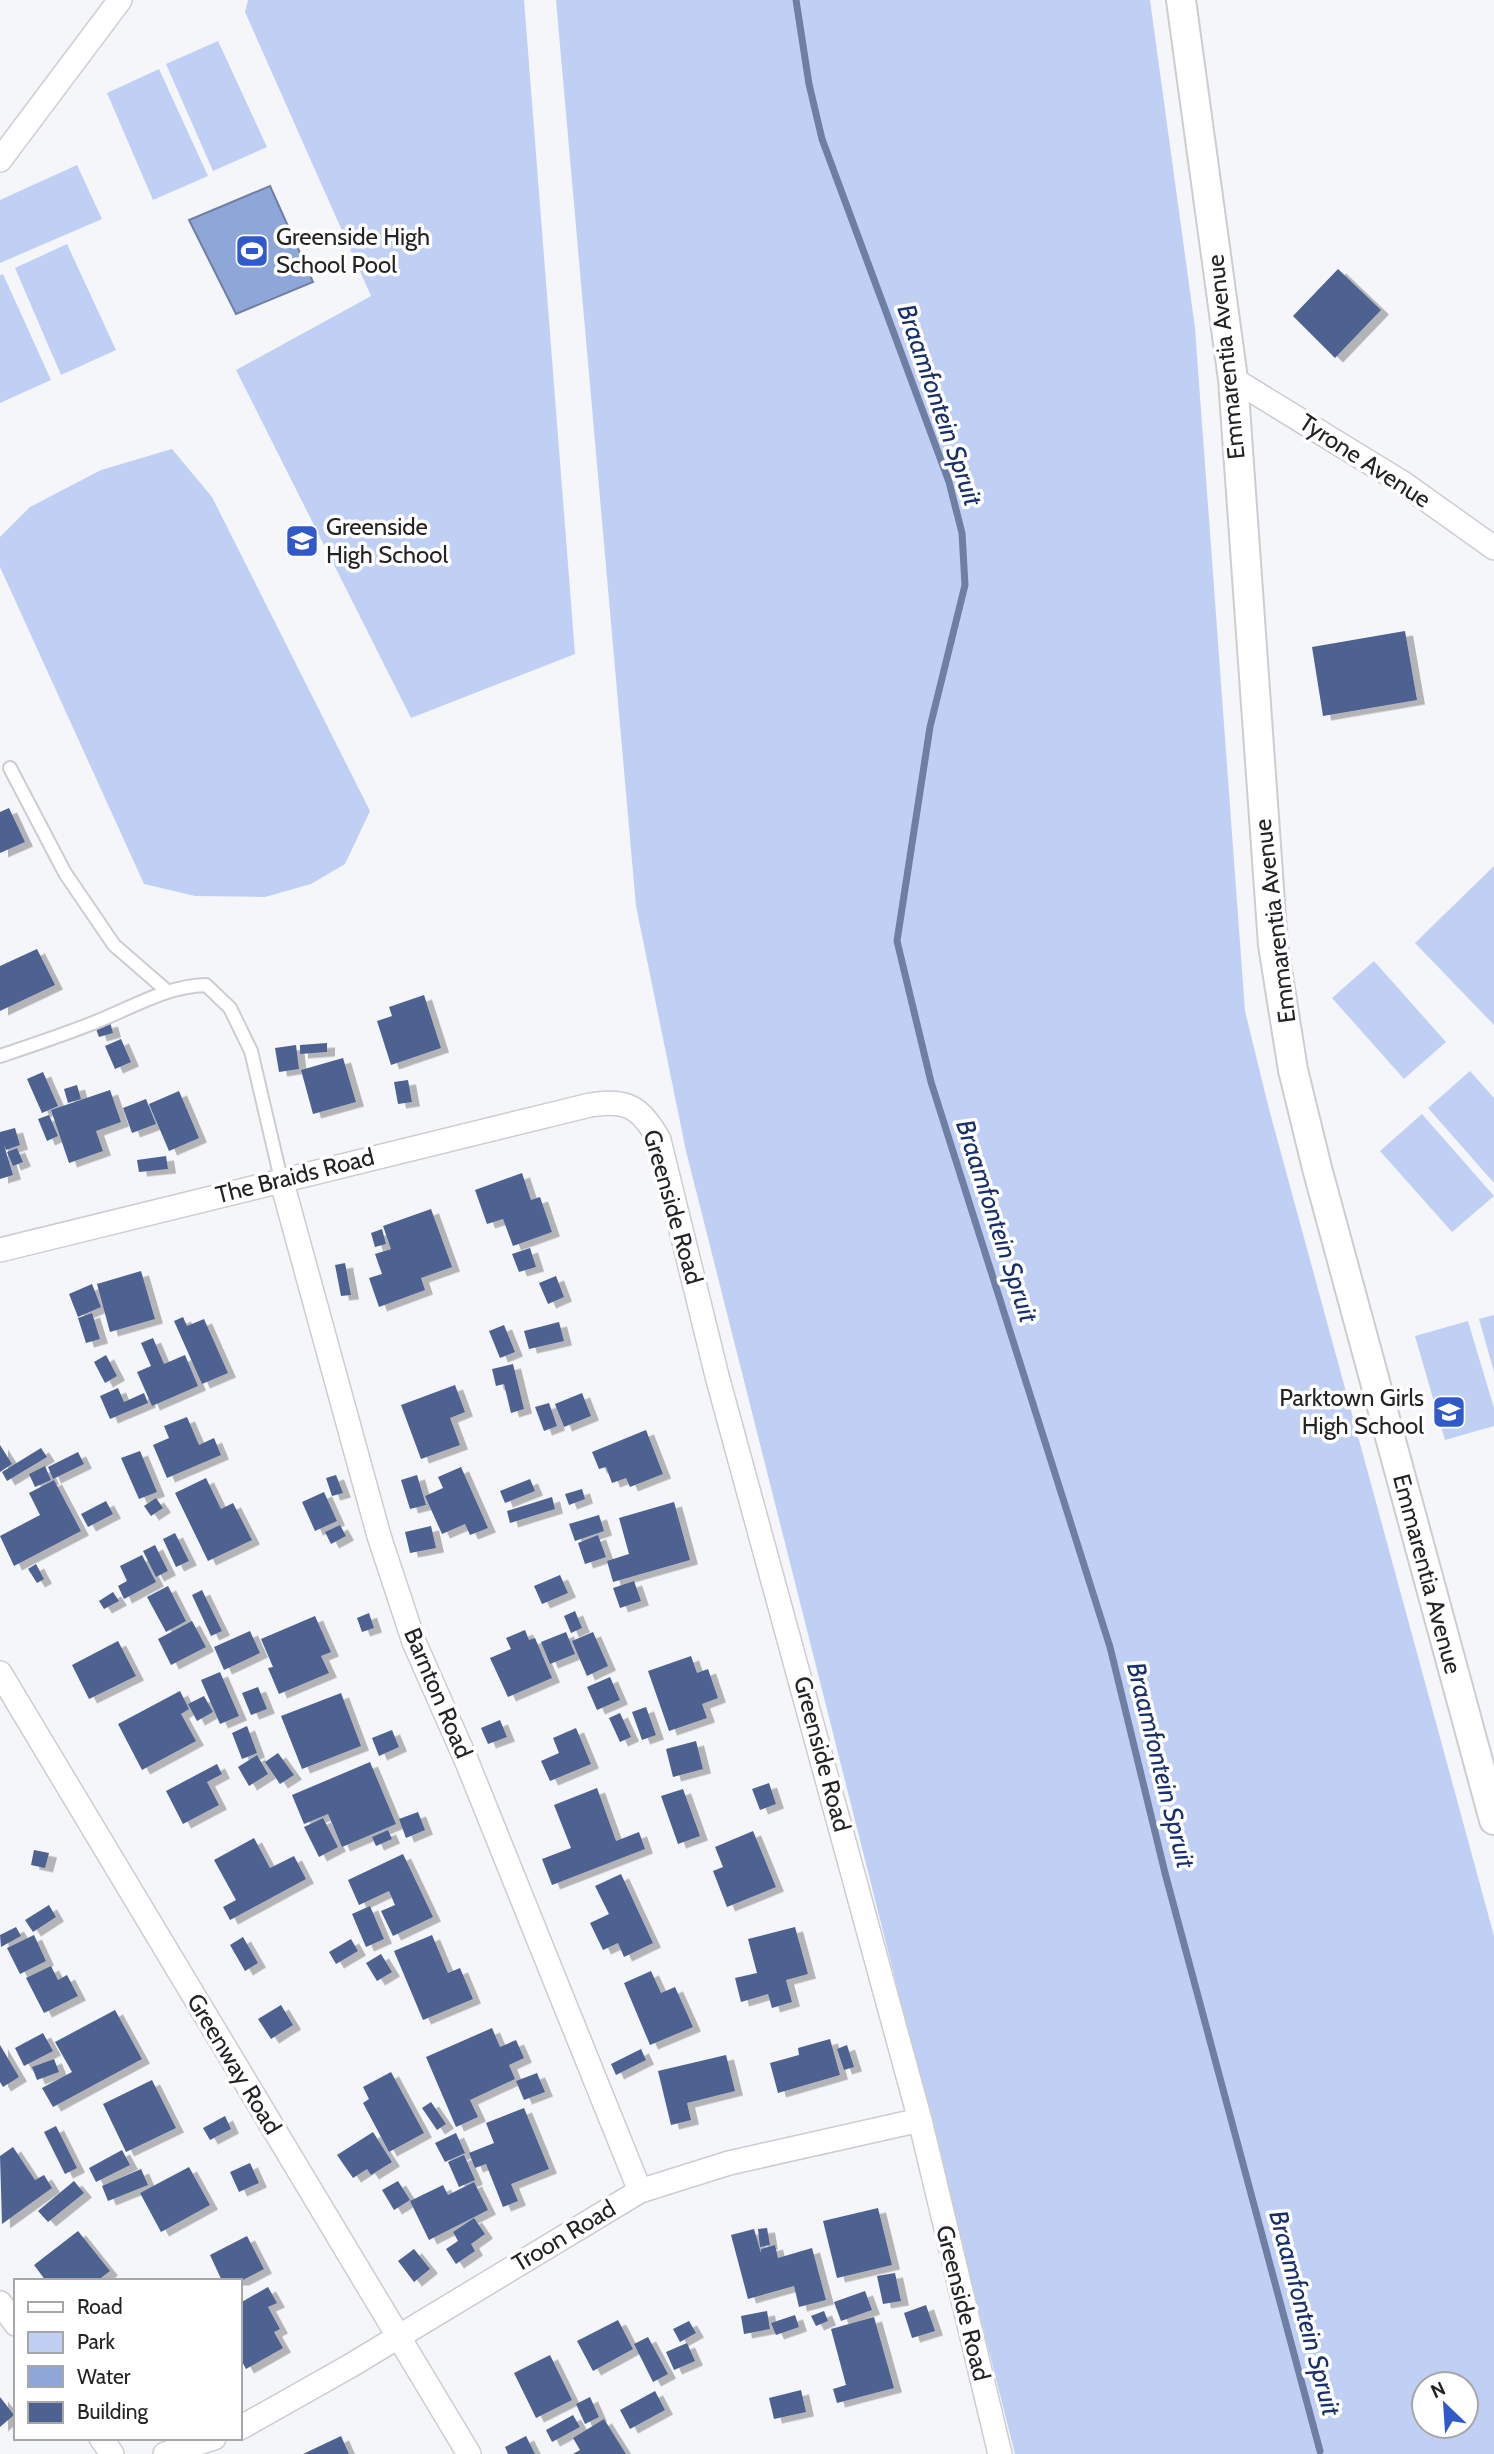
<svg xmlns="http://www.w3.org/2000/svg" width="1494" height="2454" font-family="Cabin,sans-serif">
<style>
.green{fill:#bfd0f4;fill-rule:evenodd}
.water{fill:#8fa6d9;stroke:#6f7fa3;stroke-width:2}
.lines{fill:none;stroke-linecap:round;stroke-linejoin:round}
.stream{stroke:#6f7fa3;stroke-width:7}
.building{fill:#4d6290;filter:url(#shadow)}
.service-casing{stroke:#cccdd0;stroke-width:16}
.minor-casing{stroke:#cccdd0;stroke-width:26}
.tertiary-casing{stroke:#cccdd0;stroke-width:32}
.service{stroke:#fff;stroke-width:12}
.minor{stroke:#fff;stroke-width:23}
.tertiary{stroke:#fff;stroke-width:28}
.labels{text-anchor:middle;stroke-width:7;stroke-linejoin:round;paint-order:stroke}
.poi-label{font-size:24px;fill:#232325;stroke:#fff;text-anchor:start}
.street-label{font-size:24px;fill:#232325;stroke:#fff}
.water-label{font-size:26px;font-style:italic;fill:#182f6b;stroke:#fff}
</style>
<defs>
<filter id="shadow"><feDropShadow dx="8" dy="4.5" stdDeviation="0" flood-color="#0004"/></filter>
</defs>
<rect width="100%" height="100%" fill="#f5f6f9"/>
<path class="green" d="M 248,0 L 524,0 L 575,654 L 411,718 L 236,370 L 371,296 L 245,12 Z
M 556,0 L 1150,0 L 1195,328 L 1245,1011 L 1269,1109 L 1494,1936 L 1494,2454 L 1015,2454 L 686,1151 L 636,906 ZM 1424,2384 L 1466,2384 L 1466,2426 L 1424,2426 Z
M 218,41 L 267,147 L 213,171 L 166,64 Z
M 159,69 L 208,176 L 153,200 L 107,93 Z
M 77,165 L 102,219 L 0,263 L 0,200 Z
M 67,244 L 116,350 L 61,375 L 15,268 Z
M 3,274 L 51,380 L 0,403 L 0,275 Z
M 172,449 L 212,497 L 370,811 L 345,864 L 311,884 L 265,897 L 195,896 L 144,884 L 0,567 L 0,537 L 30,507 L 101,470 Z
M 1494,866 L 1494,1025 L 1415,943 Z
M 1374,961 L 1446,1042 L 1404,1079 L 1332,998 Z
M 1470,1071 L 1494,1098 L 1494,1183 L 1428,1108 Z
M 1422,1114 L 1494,1196 L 1452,1232 L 1380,1151 Z
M 1494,1315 L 1494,1372 L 1479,1319 Z
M 1468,1321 L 1494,1408 L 1494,1426 L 1445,1440 L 1415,1336 Z"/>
<path class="water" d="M 270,186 L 313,282 L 236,314 L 189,220 Z"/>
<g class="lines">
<path class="stream" d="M 796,0 L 809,84 L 822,139 L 949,482 L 962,533 L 965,585 L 930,727 L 897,941 L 931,1082 L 1110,1647 L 1165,1873 L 1320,2451"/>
</g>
<path class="building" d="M 1338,269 L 1381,310 L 1335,358 L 1293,316 Z
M 1405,631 L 1417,700 L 1323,716 L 1312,647 Z
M 9,808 L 25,842 L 0,853 L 0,812 Z
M 37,949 L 55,985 L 0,1011 L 0,966 Z
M 424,995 L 441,1048 L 391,1065 L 377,1021 L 392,1016 L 389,1007 Z
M 110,1022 L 113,1033 L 99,1037 L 95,1026 Z
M 121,1039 L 131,1062 L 115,1069 L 105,1046 Z
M 327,1043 L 327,1052 L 300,1054 L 300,1045 Z
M 296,1045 L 299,1069 L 279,1072 L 275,1048 Z
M 343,1058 L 356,1102 L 313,1114 L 301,1070 Z
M 43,1072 L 58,1106 L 42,1113 L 27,1079 Z
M 408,1080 L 412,1102 L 398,1104 L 394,1082 Z
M 77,1085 L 81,1099 L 68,1103 L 64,1089 Z
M 110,1090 L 121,1122 L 96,1131 L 103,1151 L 69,1163 L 51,1110 Z
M 179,1091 L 199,1138 L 169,1151 L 149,1104 Z
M 146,1099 L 156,1124 L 132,1133 L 123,1108 Z
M 49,1115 L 58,1136 L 47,1141 L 38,1119 Z
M 15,1128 L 20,1145 L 6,1150 L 4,1145 L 13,1175 L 0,1179 L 0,1132 Z
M 17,1148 L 23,1162 L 13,1166 L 7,1152 Z
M 166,1156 L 168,1169 L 139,1172 L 137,1160 Z
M 522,1173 L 531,1200 L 540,1197 L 552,1232 L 513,1246 L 503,1219 L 487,1224 L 475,1190 Z
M 431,1209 L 452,1267 L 421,1278 L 425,1290 L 379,1307 L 369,1278 L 382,1274 L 375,1254 L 391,1249 L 383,1226 Z
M 382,1229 L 386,1244 L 375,1247 L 371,1233 Z
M 530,1248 L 536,1267 L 519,1272 L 512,1254 Z
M 345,1263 L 351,1295 L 341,1296 L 335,1265 Z
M 141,1271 L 155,1319 L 110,1332 L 97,1284 Z
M 556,1276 L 564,1297 L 548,1304 L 539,1283 Z
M 92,1284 L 101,1307 L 78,1317 L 69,1294 Z
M 92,1313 L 100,1339 L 86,1343 L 78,1318 Z
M 183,1317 L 187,1326 L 204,1319 L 228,1373 L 202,1384 L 174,1321 Z
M 559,1322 L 564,1341 L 529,1349 L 524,1331 Z
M 504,1325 L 515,1352 L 500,1358 L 489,1331 Z
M 153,1338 L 164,1364 L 185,1355 L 198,1386 L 152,1406 L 137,1372 L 151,1366 L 141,1343 Z
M 106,1355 L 117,1376 L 105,1383 L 94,1362 Z
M 513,1364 L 524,1409 L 511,1413 L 504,1384 L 496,1386 L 492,1369 Z
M 455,1385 L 465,1412 L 450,1418 L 460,1445 L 421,1459 L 401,1405 Z
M 118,1388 L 124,1402 L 144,1393 L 148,1403 L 110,1419 L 100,1396 Z
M 582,1393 L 591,1416 L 564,1427 L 555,1404 Z
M 549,1403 L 557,1426 L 544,1431 L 535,1407 Z
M 187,1417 L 199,1445 L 214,1438 L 221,1455 L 167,1478 L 153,1445 L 169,1438 L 164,1426 Z
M 646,1430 L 663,1474 L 630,1487 L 626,1478 L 612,1483 L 606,1467 L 599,1469 L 592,1452 Z
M 0,1445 L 12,1464 L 0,1472 Z
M 41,1448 L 47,1457 L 7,1481 L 2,1472 Z
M 140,1451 L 157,1492 L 139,1499 L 121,1458 Z
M 78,1452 L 84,1464 L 53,1479 L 48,1467 Z
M 45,1466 L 51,1480 L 35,1487 L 29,1474 Z
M 461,1467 L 488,1528 L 470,1535 L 465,1524 L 442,1534 L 425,1496 L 443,1488 L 438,1477 Z
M 336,1475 L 343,1493 L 332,1496 L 326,1478 Z
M 417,1475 L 426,1505 L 410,1509 L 401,1480 Z
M 206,1478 L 221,1509 L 233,1503 L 252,1540 L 208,1561 L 175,1493 Z
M 530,1479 L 535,1491 L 505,1503 L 500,1491 Z
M 54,1480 L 81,1531 L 14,1566 L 0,1536 L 40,1515 L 29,1493 Z
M 582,1489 L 585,1499 L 569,1505 L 565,1494 Z
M 324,1492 L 337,1521 L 315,1531 L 302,1502 Z
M 552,1497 L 555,1509 L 510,1523 L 507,1511 Z
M 156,1498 L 163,1508 L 151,1516 L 144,1506 Z
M 106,1501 L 113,1514 L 88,1527 L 81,1514 Z
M 674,1502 L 690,1560 L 613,1582 L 607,1561 L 629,1554 L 619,1518 Z
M 599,1515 L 604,1531 L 575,1541 L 569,1524 Z
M 340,1525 L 346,1536 L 331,1544 L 325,1532 Z
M 431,1526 L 436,1548 L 410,1553 L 405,1532 Z
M 175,1533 L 189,1561 L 176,1567 L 163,1539 Z
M 598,1535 L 606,1557 L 585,1564 L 578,1543 Z
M 155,1545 L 168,1571 L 156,1577 L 143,1551 Z
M 142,1555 L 156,1582 L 124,1599 L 118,1586 L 127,1581 L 120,1566 Z
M 36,1564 L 44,1579 L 37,1583 L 28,1569 Z
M 560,1575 L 568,1593 L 542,1604 L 534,1586 Z
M 634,1581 L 641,1601 L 620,1608 L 613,1588 Z
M 168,1586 L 186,1621 L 166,1632 L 147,1597 Z
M 202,1590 L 222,1631 L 211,1636 L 192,1595 Z
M 113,1592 L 119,1601 L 104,1609 L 99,1601 Z
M 575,1611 L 582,1628 L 571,1633 L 564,1616 Z
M 369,1613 L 374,1628 L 362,1632 L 357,1618 Z
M 315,1616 L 331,1652 L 321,1656 L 329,1673 L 279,1694 L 268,1668 L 273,1667 L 261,1639 Z
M 192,1621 L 206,1647 L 171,1665 L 158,1639 Z
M 525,1630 L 529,1640 L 535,1638 L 552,1678 L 508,1697 L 490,1658 L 511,1649 L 506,1638 Z
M 250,1631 L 260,1653 L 224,1670 L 214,1647 Z
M 566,1632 L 575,1654 L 550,1664 L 541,1642 Z
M 593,1632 L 608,1666 L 587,1676 L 572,1641 Z
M 118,1641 L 136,1676 L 89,1699 L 72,1665 Z
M 691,1656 L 697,1673 L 708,1669 L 718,1698 L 702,1704 L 707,1718 L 669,1731 L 648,1671 Z
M 220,1672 L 239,1716 L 220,1724 L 201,1680 Z
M 610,1677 L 620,1700 L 597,1710 L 587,1687 Z
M 258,1687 L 267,1709 L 251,1715 L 242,1693 Z
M 180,1691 L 189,1709 L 181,1714 L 196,1741 L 142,1770 L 118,1724 Z
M 341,1693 L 361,1746 L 302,1769 L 281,1716 Z
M 204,1696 L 213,1712 L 197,1721 L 188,1704 Z
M 646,1707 L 656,1735 L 642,1740 L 632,1712 Z
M 620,1713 L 631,1737 L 620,1742 L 609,1718 Z
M 500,1720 L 507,1737 L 488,1744 L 481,1728 Z
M 247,1726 L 257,1753 L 242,1759 L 232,1733 Z
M 576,1728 L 591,1764 L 550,1781 L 541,1761 L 559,1753 L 553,1738 Z
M 392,1730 L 399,1747 L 379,1756 L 372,1738 Z
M 696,1741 L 703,1769 L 673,1777 L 666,1749 Z
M 278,1753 L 294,1775 L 280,1784 L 265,1762 Z
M 257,1755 L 268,1774 L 249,1786 L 238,1767 Z
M 370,1762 L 396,1824 L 342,1847 L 328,1814 L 304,1824 L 292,1795 Z
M 217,1764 L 222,1774 L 207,1782 L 219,1805 L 183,1824 L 166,1791 Z
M 769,1783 L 776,1804 L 760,1810 L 752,1789 Z
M 597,1788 L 616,1841 L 639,1832 L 645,1849 L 552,1885 L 542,1859 L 571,1848 L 554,1805 Z
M 683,1789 L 700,1836 L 678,1844 L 661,1796 Z
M 418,1812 L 425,1830 L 406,1838 L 399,1819 Z
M 323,1818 L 338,1847 L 319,1857 L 304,1827 Z
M 388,1830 L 392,1839 L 376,1846 L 372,1837 Z
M 753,1831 L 776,1887 L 727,1907 L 713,1871 L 723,1867 L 715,1847 Z
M 254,1838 L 270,1868 L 294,1856 L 306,1879 L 230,1920 L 223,1907 L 236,1900 L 214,1860 Z
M 34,1850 L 49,1853 L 45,1868 L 31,1865 Z
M 403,1854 L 433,1917 L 393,1936 L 381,1911 L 395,1905 L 389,1891 L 359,1905 L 348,1880 Z
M 621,1874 L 653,1943 L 624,1957 L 618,1943 L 603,1950 L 590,1923 L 609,1914 L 595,1886 Z
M 49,1905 L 56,1917 L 33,1932 L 25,1920 Z
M 370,1906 L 384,1939 L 366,1947 L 352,1914 Z
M 16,1927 L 21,1936 L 1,1947 L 0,1935 Z
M 795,1927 L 808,1974 L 786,1980 L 792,2002 L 772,2008 L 768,1994 L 741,2002 L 735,1978 L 757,1973 L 748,1939 Z
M 34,1935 L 46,1961 L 20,1974 L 7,1948 Z
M 432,1935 L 448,1973 L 460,1968 L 473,1999 L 423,2020 L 394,1951 Z
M 243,1937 L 258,1963 L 245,1971 L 230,1945 Z
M 351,1939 L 358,1951 L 336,1964 L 329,1952 Z
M 381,1954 L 392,1972 L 377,1981 L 366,1963 Z
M 51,1966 L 58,1980 L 67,1975 L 78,1996 L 44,2013 L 26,1978 Z
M 651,1971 L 661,1993 L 675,1987 L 693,2027 L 650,2045 L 624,1983 Z
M 281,2005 L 293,2025 L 271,2039 L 258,2019 Z
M 115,2010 L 142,2059 L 53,2107 L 42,2088 L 72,2072 L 55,2042 Z
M 492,2028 L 500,2047 L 516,2040 L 524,2058 L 509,2065 L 515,2079 L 470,2100 L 478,2117 L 456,2127 L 426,2057 Z
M 43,2033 L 53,2051 L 24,2066 L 15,2048 Z
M 830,2039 L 840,2075 L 778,2093 L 770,2063 L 799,2055 L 798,2048 Z
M 0,2045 L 19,2077 L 3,2087 L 0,2082 Z
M 847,2045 L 854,2067 L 844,2070 L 837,2049 Z
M 641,2049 L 646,2060 L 616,2075 L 611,2064 Z
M 726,2055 L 735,2091 L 687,2103 L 691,2120 L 671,2125 L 658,2071 Z
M 54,2059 L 59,2072 L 37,2080 L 32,2067 Z
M 391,2072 L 424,2133 L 389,2152 L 363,2103 L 369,2099 L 363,2087 Z
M 537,2073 L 545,2092 L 524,2100 L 516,2081 Z
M 152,2080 L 176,2128 L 126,2152 L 103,2104 Z
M 431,2102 L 446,2124 L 437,2130 L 422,2108 Z
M 524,2108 L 549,2169 L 511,2184 L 518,2201 L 503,2207 L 486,2164 L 475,2168 L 469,2153 L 494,2143 L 486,2123 Z
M 225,2116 L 231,2129 L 210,2140 L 203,2128 Z
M 56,2126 L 77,2168 L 65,2174 L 44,2132 Z
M 373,2132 L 392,2162 L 371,2175 L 367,2169 L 353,2178 L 337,2155 Z
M 456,2133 L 465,2153 L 445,2162 L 435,2143 Z
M 13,2147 L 35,2180 L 44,2175 L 52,2188 L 2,2224 L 0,2156 Z
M 122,2150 L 130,2165 L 96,2182 L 89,2168 Z
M 464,2155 L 475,2180 L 459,2187 L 448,2162 Z
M 250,2163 L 259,2183 L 239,2192 L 230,2172 Z
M 189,2167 L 210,2205 L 161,2232 L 140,2193 Z
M 141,2169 L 148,2185 L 108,2201 L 102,2186 Z
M 74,2181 L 84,2193 L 48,2222 L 38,2211 Z
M 398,2181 L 410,2200 L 394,2210 L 382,2190 Z
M 474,2182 L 488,2210 L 429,2240 L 410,2201 L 443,2185 L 448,2195 Z
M 878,2208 L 892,2265 L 837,2278 L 823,2221 Z
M 474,2218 L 485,2234 L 471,2244 L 475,2251 L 456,2264 L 446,2249 L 458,2241 L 453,2232 Z
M 767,2228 L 770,2245 L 760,2247 L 758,2229 Z
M 754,2229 L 761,2253 L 761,2249 L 775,2245 L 778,2258 L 812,2248 L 826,2300 L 799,2307 L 794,2286 L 748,2299 L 731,2235 Z
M 78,2231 L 110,2271 L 97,2281 L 46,2281 L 34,2265 Z
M 247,2236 L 264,2269 L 241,2281 L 222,2281 L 210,2255 Z
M 414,2249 L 430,2269 L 414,2282 L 398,2261 Z
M 895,2273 L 901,2301 L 883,2304 L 877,2276 Z
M 268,2287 L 277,2303 L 268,2307 L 280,2329 L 274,2332 L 283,2348 L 246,2369 L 240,2358 L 240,2303 Z
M 865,2291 L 872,2310 L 841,2321 L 834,2302 Z
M 926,2305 L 935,2331 L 912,2338 L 904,2313 Z
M 767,2311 L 770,2329 L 744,2334 L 741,2316 Z
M 824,2311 L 828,2321 L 816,2326 L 811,2316 Z
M 795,2315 L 799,2327 L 776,2335 L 771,2323 Z
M 874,2317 L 894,2388 L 837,2403 L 833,2389 L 846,2385 L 831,2329 Z
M 618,2320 L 633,2349 L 593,2371 L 577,2341 Z
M 689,2321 L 696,2333 L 680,2342 L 673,2329 Z
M 648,2337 L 668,2374 L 653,2382 L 634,2344 Z
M 687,2343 L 695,2361 L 674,2370 L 666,2352 Z
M 550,2355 L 572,2400 L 536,2418 L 514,2373 Z
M 801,2390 L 806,2412 L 774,2419 L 769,2398 Z
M 655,2391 L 665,2410 L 630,2429 L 620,2410 Z
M 0,2397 L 14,2415 L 0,2427 Z
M 590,2397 L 599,2417 L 585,2424 L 576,2404 Z
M 573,2415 L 580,2427 L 552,2442 L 546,2430 Z
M 604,2419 L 626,2454 L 573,2454 L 580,2450 L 573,2438 Z
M 341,2436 L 349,2454 L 303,2454 Z
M 526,2436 L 535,2454 L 508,2454 L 505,2447 Z"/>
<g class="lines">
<defs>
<path id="service" d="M 10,768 L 65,873 L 114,945 L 167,991
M 0,1056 C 33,1045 66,1034 98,1021 C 133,1007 167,986 206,985 L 230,1008 L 251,1051 L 281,1179"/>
<path id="minor" d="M 0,160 L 120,0
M 1233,379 L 1403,483 L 1494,548
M 281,1179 L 379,1536 L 414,1642 L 467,1762 L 640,2191
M 0,1250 L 590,1105 C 627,1099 641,1107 659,1140 L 717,1376 L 920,2120 L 1000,2454
M 0,1673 L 469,2454
M 0,2303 L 16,2324
M 240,2428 L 350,2366 L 640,2191 L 729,2163 L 920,2120
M 101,2438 L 112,2454
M 165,2454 L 214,2438"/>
<path id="tertiary" d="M 1181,0 L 1233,379 L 1273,945 L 1293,1070 L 1317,1168 L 1494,1820"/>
</defs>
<use href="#service" class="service-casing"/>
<use href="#minor" class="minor-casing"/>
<use href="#tertiary" class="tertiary-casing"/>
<use href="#service" class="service"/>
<use href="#minor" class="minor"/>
<use href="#tertiary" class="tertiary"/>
</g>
<defs>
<symbol id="stadium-square" viewBox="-11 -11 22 22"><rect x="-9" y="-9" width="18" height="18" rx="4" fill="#305ac9" stroke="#fff"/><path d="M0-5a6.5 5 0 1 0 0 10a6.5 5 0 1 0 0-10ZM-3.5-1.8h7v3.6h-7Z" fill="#fff"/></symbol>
<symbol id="school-square" viewBox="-11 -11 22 22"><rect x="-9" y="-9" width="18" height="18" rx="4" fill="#305ac9" stroke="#fff"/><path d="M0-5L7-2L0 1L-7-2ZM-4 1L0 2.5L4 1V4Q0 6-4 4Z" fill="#fff"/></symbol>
</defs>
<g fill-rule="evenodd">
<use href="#stadium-square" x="233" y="232" width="38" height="38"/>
<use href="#school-square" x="283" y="522" width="38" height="38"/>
<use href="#school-square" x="1430" y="1393" width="38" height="38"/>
</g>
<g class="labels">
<g class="poi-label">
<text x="276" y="245">Greenside High<tspan x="276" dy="28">School Pool</tspan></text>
<text x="326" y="535">Greenside<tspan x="326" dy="28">High School</tspan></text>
<text x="1424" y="1406" text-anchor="end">Parktown Girls<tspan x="1424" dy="28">High School</tspan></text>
</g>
<g class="street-label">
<text transform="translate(1226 357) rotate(-96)" y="8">Emmarentia Avenue</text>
<text transform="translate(1365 461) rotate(33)" y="8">Tyrone Avenue</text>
<text transform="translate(1275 921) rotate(-97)" y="8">Emmarentia Avenue</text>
<text transform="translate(295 1176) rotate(-14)" y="8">The Braids Road</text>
<text transform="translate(673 1207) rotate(74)" y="8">Greenside Road</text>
<text transform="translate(1427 1574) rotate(75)" y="8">Emmarentia Avenue</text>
<text transform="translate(438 1693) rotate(67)" y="8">Barnton Road</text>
<text transform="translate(822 1754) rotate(75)" y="8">Greenside Road</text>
<text transform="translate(234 2064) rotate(59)" y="8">Greenway Road</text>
<text transform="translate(564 2236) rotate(-31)" y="8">Troon Road</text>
<text transform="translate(963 2303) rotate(76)" y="8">Greenside Road</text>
</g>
<g class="water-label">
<text transform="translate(940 405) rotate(71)" y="9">Braamfontein Spruit</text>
<text transform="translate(997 1221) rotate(72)" y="9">Braamfontein Spruit</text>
<text transform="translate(1161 1765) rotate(76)" y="9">Braamfontein Spruit</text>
<text transform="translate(1305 2313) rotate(75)" y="9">Braamfontein Spruit</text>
</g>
</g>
<rect x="14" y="2279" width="228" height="161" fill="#ffffff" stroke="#a7a7a8" stroke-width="2"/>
<rect x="28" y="2302" width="35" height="10" fill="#ffffff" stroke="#a7a7a8" stroke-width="2"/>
<text x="77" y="2314" font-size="21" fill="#232325">Road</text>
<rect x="28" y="2332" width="35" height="21" fill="#bfd0f4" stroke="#a7a7a8" stroke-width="2"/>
<text x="77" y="2349" font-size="21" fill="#232325">Park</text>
<rect x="28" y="2366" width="35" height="21" fill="#8fa6d9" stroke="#a7a7a8" stroke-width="2"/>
<text x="77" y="2384" font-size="21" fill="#232325">Water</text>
<rect x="28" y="2402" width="35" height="21" fill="#4d6290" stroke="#a7a7a8" stroke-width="2"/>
<text x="77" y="2419" font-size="21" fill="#232325">Building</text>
<g transform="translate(1445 2405) rotate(335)"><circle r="33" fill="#ffffff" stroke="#a7a7a8" stroke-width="2"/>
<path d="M0-5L12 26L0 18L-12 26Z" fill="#305ac9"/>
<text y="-10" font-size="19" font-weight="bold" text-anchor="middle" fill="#232325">N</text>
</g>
</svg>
